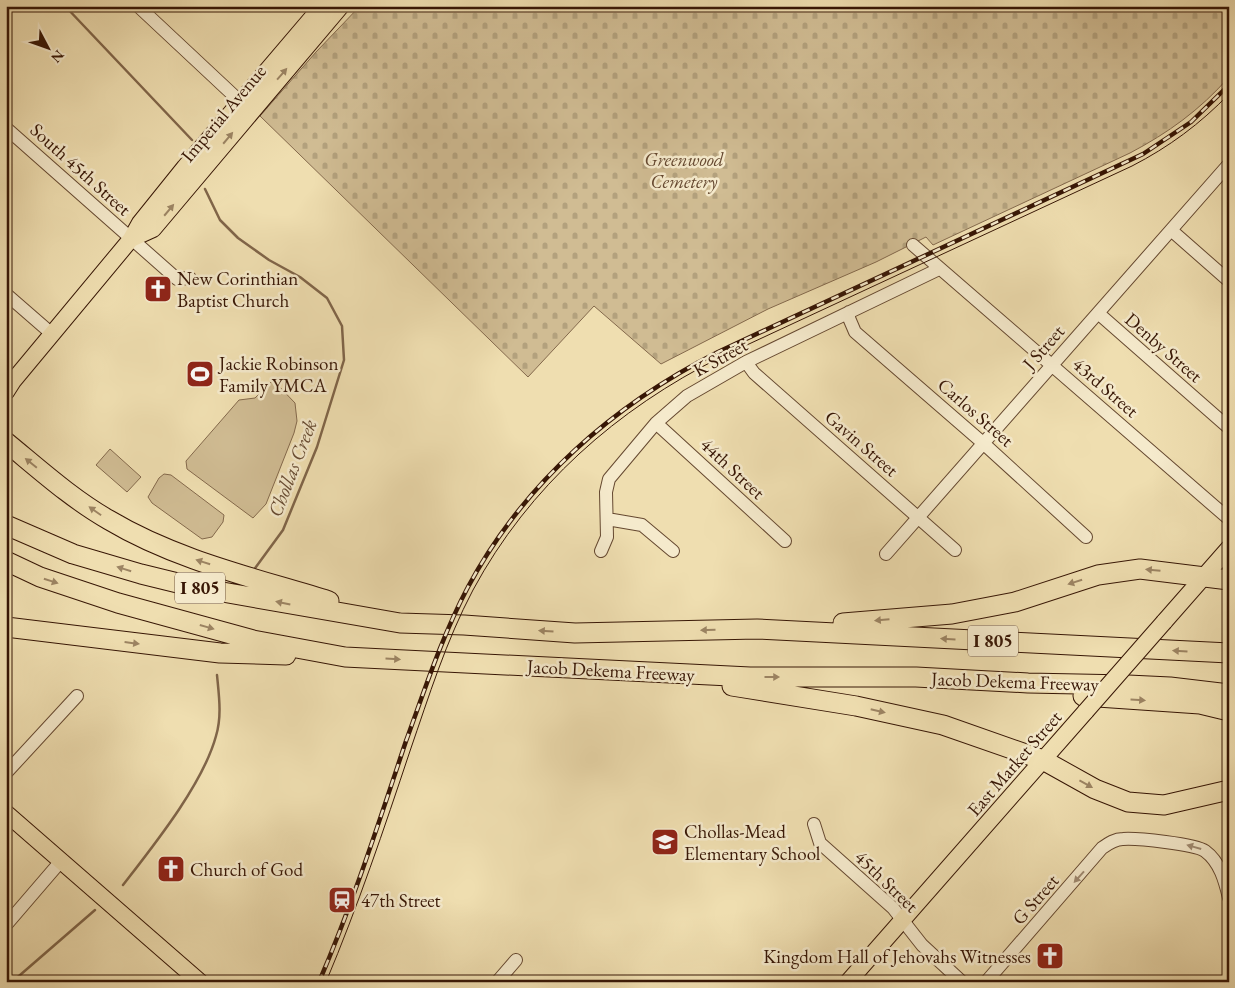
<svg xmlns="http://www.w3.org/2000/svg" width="1235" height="988" font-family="'EB Garamond',serif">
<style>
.green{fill:#d0bc93;stroke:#84694c}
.cemetery{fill:url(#cemetery-stones);stroke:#84694c}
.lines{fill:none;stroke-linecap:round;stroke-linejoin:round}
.stream{stroke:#806549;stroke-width:2.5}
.minor-casing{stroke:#654830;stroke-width:14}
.major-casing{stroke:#371605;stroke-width:18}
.highway-casing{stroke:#371605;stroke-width:21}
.minor{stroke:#f5eacc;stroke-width:12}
.major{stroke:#efdeb0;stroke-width:16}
.highway{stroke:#efdeb0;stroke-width:19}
.tram{stroke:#371605;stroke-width:1}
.rail-casing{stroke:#371605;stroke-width:4.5}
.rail{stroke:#f5eacc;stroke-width:2.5;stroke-dasharray:8;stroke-linecap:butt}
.major-bridge-casing{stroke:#371605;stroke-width:18;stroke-linecap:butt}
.major-bridge{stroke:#efdeb0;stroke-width:16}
.oneway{fill:#9c8463}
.oneway2{fill:#a08b72}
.labels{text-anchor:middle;stroke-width:5;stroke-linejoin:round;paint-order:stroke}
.shield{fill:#f5eacc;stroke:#705641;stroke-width:1}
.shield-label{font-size:18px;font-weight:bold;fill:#371605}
.street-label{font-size:19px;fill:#371605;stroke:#f5eacc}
.park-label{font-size:19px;font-style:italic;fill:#654830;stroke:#f5eacc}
.poi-label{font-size:19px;fill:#371605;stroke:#f5eacc;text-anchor:start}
.water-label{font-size:20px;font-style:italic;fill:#674b32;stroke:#f5eacc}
</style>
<defs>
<pattern id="cemetery-stones" width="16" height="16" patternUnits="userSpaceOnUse" patternTransform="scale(1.25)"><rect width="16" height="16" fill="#d0bc93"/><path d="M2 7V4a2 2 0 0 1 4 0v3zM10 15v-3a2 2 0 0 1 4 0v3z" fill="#b3a17d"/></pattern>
</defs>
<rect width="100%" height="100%" fill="#efdeb0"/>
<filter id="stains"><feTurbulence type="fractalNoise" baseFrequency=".004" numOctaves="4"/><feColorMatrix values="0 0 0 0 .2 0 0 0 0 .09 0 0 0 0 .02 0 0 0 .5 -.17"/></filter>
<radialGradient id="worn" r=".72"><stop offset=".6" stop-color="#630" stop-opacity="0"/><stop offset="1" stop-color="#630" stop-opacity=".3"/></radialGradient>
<path class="green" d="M 273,380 L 295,403 L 297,421 L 294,433 L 266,504 L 253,518 L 187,469 L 186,461 L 239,400 L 255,398 Z
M 110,449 L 141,477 L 127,492 L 96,465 Z
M 164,474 L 171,475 L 224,515 L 223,522 L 212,537 L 202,539 L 152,503 L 148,497 L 159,478 Z"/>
<path class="cemetery" d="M 360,6 L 1229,6 L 1229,77 C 1200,110 1168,133 1130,153 L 933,245 L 926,237 L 876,262 L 768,309 L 661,364 L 594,306 L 528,377 L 260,116 L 316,52 Z"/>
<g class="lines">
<path class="stream" d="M 65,6 L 192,140
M 205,189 L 220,220 L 238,238 L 269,260 L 300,277 L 327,298 L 342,326 L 344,360 L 317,447 L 283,530 L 253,571
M 123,885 C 154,845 203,784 216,736 C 222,716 219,696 217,675
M 12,982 L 95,910"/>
<defs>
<path id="minor" d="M 138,6 L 246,107
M 6,128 L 177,279 L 190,278
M 1171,230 L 1229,281
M 913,245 L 1229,519
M 6,294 L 52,334
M 849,312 L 849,318 L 855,332 L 983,443 L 1086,537
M 1098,313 L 1229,428
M 746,362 L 754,373 L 955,550
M 656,423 L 785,541
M 607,519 L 642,525 L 673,551
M 601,551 L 607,537 L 606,492 L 609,479 L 656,423 L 687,396 L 746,362 L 939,269
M 886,554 L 1229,164
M 6,773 L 77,696
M 814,824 L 820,843 L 893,908 L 922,945 L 962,982
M 6,925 L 61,861
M 497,982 L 516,960
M 986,982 L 1102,848 C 1109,843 1115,839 1123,839 C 1137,838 1195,844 1205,851 C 1220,862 1225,881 1229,898"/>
<path id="major" d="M 131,239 L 153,229 L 341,6
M 6,392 L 13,381 L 131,239 L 140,223 L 185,167 L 322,6
M 1164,622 L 1229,548
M 6,813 L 200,982
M 848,982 L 1086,711"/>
<path id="highway" d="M 6,442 C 39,469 72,499 109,520 C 176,560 255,578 329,601
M 6,525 L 73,554 L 141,574 L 194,587 L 400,623 L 464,625 L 575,633 L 757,629 L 1229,653
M 6,561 L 40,577 L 118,603 L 253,640 L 345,657 L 750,677 L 916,677 L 1028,683 L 1128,685 L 1170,687 L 1229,694
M 843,623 L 952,614 L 1015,602 L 1098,575 L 1140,569 L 1229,580
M 6,627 L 220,653 L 286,655
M 732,686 L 856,706 L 943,725 L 1043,760 L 1095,789 L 1128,802 L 1164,805 L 1229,790
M 1083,696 L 1200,704 L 1229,711"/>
</defs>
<use href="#minor" class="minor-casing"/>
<use href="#major" class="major-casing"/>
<use href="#highway" class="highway-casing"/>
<use href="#minor" class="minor"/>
<use href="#major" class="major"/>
<use href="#highway" class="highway"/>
<path class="tram" d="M 326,982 C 358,906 384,829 410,751 C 429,696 446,641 473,590 C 529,486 617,409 721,357 L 1132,166 C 1169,147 1200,124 1229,94"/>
<defs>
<path id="rail" d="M 319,982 C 353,903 379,822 406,741 C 425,689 442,636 468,587 C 524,483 613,405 718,352 L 1143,154 L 1191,122 L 1229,85"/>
</defs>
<use href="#rail" class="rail-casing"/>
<use href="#rail" class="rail"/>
<defs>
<path id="major-bridge" d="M 1086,711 L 1164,622"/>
</defs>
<use href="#major-bridge" class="major-bridge-casing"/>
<use href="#major-bridge" class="major-bridge"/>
</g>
<defs><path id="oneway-solid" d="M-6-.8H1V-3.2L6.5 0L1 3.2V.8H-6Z" transform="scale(1.25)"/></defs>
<g class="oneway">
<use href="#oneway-solid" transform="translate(282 74) rotate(-49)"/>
<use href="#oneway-solid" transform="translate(228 138) rotate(-50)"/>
<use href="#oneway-solid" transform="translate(169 210) rotate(-50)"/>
<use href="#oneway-solid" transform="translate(31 463) rotate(-141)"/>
<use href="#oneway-solid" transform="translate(95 511) rotate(-145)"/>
<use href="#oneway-solid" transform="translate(203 562) rotate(-162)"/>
<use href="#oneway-solid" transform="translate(124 569) rotate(-163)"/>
<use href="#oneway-solid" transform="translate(1153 570) rotate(-175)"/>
<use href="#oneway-solid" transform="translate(51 581) rotate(18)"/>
<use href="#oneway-solid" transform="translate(1075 582) rotate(162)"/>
<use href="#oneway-solid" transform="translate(283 603) rotate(-168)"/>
<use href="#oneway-solid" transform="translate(882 620) rotate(175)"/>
<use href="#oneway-solid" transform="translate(207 627) rotate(16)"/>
<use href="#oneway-solid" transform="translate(708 630) rotate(179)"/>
<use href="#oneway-solid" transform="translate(546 631) rotate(-176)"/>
<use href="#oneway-solid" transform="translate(948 639) rotate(-177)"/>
<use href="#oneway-solid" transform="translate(132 643) rotate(7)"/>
<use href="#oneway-solid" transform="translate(1180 651) rotate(-177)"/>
<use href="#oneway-solid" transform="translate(393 659) rotate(3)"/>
<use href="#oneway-solid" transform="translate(772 677)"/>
<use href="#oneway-solid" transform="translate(1138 700) rotate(4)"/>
<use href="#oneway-solid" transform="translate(878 711) rotate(13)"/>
<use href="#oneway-solid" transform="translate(1086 784) rotate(29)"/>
</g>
<g class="oneway2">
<use href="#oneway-solid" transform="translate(1194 847) rotate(-164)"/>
<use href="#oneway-solid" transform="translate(1079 877) rotate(132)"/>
</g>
<defs>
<symbol id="church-square" viewBox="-11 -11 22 22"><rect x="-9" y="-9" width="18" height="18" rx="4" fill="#8f2418" stroke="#f5eacc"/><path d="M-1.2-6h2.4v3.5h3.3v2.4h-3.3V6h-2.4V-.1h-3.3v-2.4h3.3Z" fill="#fff"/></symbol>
<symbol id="stadium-square" viewBox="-11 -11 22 22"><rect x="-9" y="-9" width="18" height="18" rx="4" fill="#8f2418" stroke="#f5eacc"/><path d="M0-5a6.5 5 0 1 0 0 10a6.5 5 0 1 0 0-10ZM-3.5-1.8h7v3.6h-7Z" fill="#fff"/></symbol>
<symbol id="school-square" viewBox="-11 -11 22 22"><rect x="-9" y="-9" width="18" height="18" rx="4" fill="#8f2418" stroke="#f5eacc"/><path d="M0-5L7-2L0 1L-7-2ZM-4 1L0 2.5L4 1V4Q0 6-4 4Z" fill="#fff"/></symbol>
<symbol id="station-square" viewBox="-11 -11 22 22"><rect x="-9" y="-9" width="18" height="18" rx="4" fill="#8f2418" stroke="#f5eacc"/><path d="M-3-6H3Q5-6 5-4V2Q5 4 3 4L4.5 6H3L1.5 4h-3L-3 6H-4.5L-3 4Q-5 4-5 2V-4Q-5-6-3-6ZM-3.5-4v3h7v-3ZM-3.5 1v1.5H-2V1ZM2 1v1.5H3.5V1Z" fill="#fff"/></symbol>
</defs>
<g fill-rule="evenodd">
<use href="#church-square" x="142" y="273" width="32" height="32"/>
<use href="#stadium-square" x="184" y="358" width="32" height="32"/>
<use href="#school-square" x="649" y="826" width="32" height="32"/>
<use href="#church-square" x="155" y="853" width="32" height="32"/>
<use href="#station-square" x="326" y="884" width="32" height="32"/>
<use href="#church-square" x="1034" y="940" width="32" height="32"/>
</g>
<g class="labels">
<g class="shield">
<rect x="175" y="572.5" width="50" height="31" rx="4"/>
<rect x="968" y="625.5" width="50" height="31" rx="4"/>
</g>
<g class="shield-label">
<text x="200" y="594">I 805</text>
<text x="993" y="647">I 805</text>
</g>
<g class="street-label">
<text transform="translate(223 113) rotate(-50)" y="7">Imperial Avenue</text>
<text transform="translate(81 169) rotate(42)" y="7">South 45th Street</text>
<text transform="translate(1043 347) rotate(-49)" y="7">J Street</text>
<text transform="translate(1164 347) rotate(41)" y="7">Denby Street</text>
<text transform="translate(720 357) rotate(-29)" y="7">K Street</text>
<text transform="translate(1106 387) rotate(41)" y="7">43rd Street</text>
<text transform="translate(976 412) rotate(41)" y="7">Carlos Street</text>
<text transform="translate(862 443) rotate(41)" y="7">Gavin Street</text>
<text transform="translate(733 468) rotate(43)" y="7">44th Street</text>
<text transform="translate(611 670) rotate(3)" y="7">Jacob Dekema Freeway</text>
<text transform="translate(1015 681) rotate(2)" y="7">Jacob Dekema Freeway</text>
<text transform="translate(1014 763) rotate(-49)" y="7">East Market Street</text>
<text transform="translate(887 881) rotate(44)" y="7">45th Street</text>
<text transform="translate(1035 899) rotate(-49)" y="7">G Street</text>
</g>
<g class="park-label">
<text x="684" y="166">Greenwood<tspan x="684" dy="22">Cemetery</tspan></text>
</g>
<g class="poi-label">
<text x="177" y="285">New Corinthian<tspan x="177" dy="22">Baptist Church</tspan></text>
<text x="219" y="370">Jackie Robinson<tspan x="219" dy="22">Family YMCA</tspan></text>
<text x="684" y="838">Chollas-Mead<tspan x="684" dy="22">Elementary School</tspan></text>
<text x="190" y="876">Church of God</text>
<text x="361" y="907">47th Street</text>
<text x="1031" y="963" text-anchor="end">Kingdom Hall of Jehovahs Witnesses</text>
</g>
<g class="water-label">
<text transform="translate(292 468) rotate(-69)" y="7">Chollas Creek</text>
</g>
</g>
<rect width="1235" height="988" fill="none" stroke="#efdeb0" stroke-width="25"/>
<rect x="8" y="8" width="1220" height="973" fill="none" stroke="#371605" stroke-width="2.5"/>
<rect x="12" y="12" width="1210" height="963" fill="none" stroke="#371605"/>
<g transform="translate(48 48) rotate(131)" stroke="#f5eacc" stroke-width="4" paint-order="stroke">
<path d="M0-4L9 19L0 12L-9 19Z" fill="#371605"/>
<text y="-8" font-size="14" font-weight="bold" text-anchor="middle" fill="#371605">N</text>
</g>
<rect width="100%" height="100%" filter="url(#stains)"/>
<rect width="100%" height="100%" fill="url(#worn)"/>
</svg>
